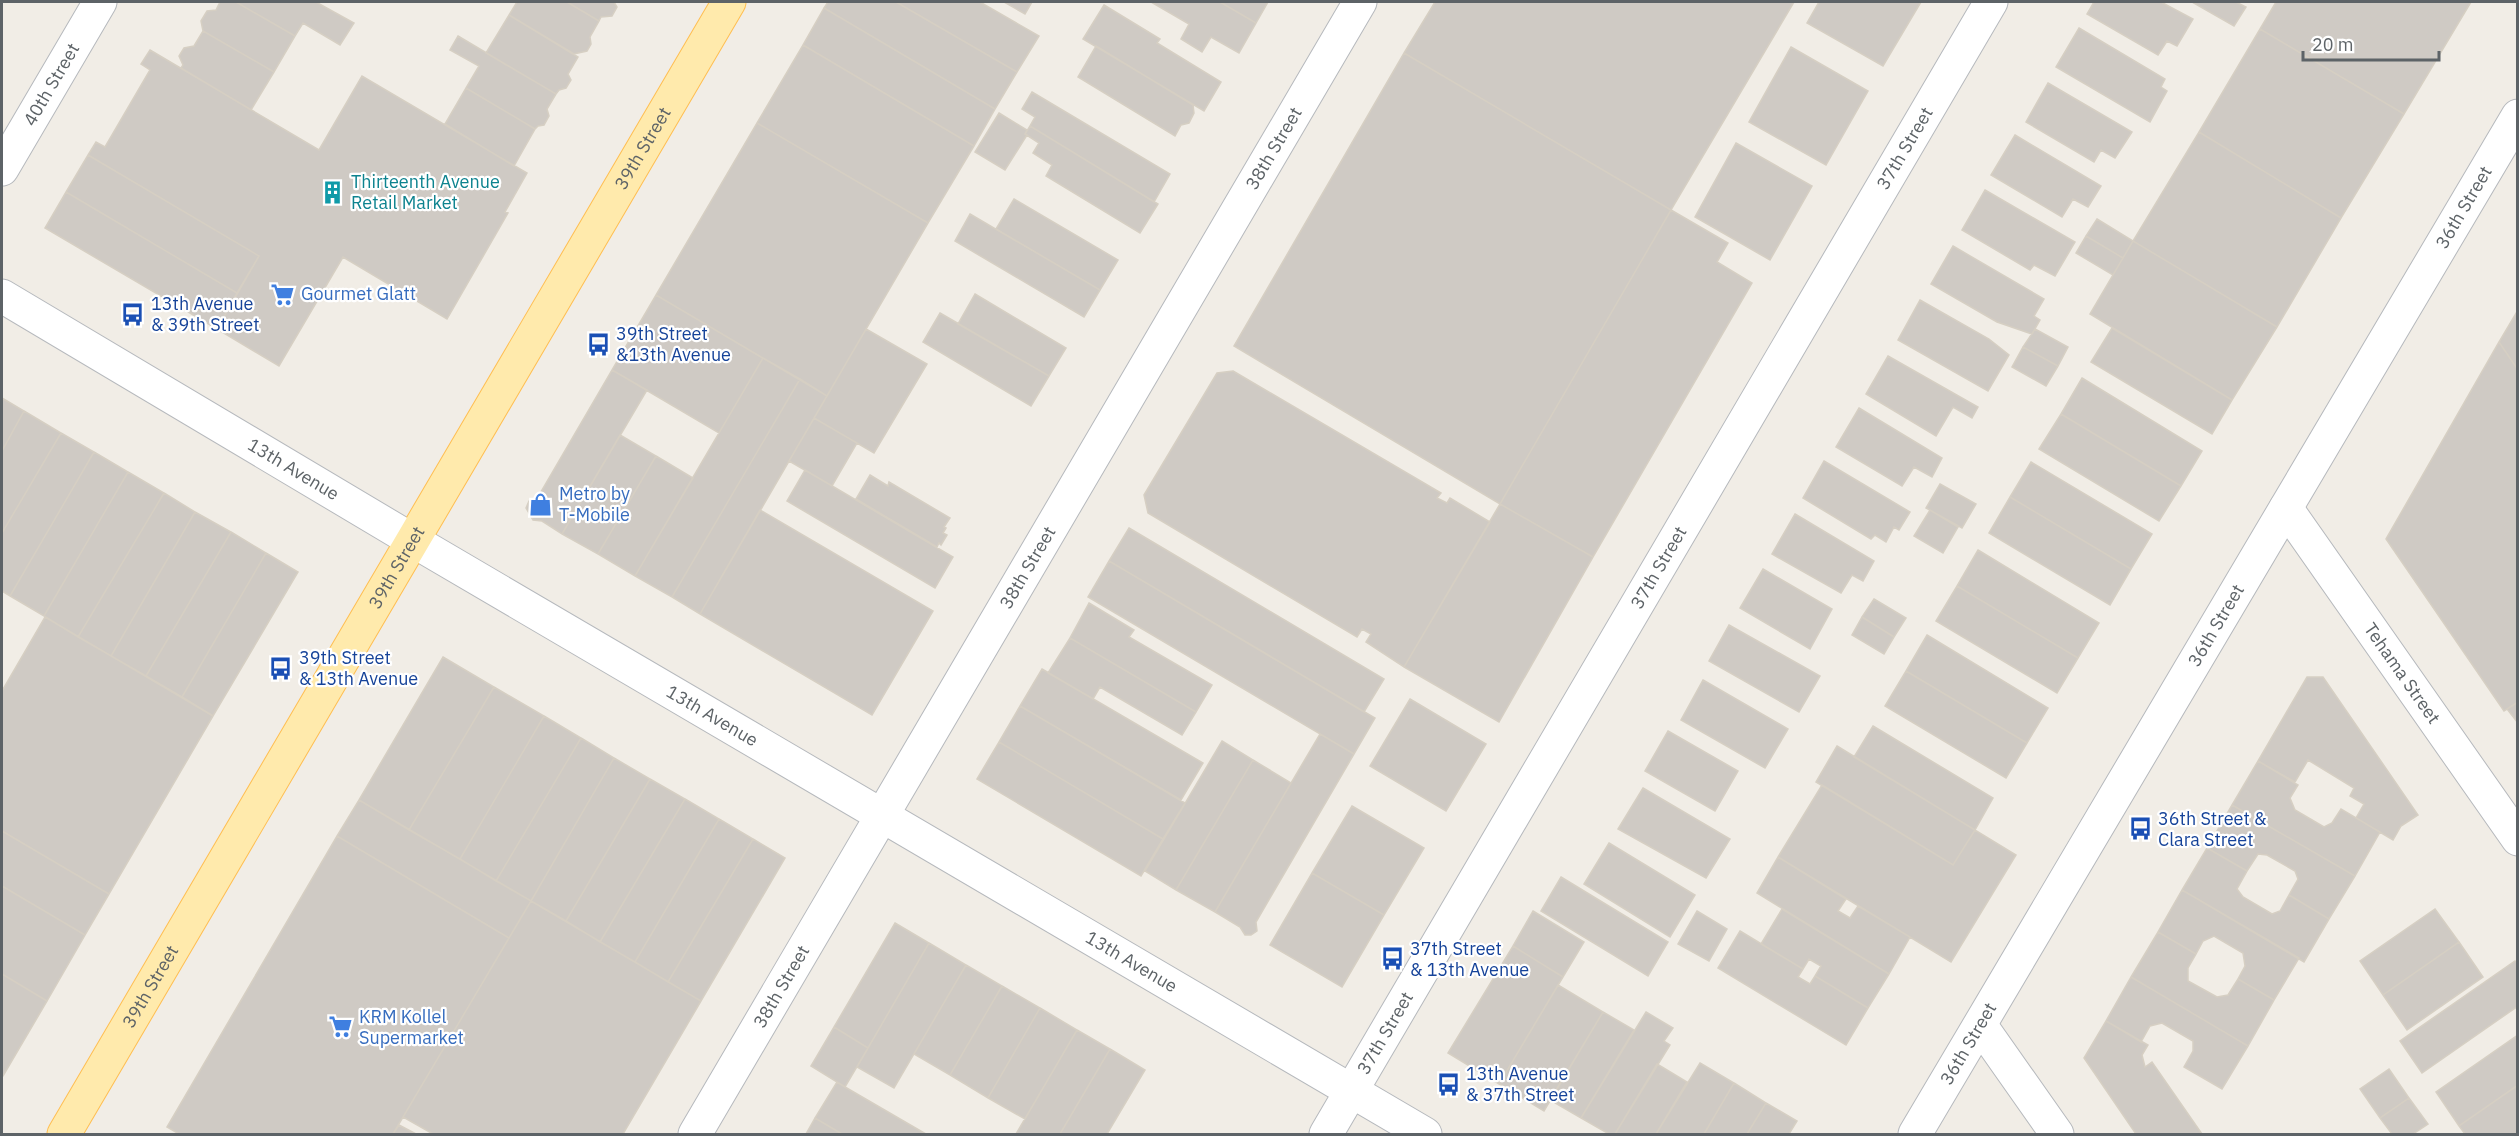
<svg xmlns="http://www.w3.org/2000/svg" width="2519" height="1136" font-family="'IBM Plex Sans',sans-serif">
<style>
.building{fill:#cfcac4;stroke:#d6cfc3;stroke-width:1.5}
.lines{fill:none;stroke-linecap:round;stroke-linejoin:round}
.minor-casing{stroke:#b6b9bd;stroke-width:35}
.major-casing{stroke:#ffbe51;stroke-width:35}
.minor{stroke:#fff;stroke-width:33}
.major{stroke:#ffeaac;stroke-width:33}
.labels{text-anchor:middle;stroke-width:4.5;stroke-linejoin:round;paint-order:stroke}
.street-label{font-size:18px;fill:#5d6367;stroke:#fff}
.culture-label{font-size:18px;fill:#0d838f;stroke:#fff;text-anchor:start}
.shop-label{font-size:18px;fill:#366cbe;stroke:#fff;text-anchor:start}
.transit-label{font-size:18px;fill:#164399;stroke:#fff;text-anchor:start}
</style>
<rect width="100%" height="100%" fill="#f1ede6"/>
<path class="building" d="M 220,2 L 236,2 L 295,36 L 274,72 L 203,31 L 201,21 L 207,11 L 216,10 Z
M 236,2 L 316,2 L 354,23 L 340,45 L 303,23 L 295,36 Z
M 517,2 L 567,2 L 599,21 L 590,37 L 591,44 L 587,51 L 574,54 L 509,15 Z
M 567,2 L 614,2 L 617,7 L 612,16 L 601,17 L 599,21 Z
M 828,2 L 896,2 L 1017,72 L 995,109 L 824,8 Z
M 896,2 L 980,2 L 1039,36 L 1017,72 Z
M 1004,2 L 1032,2 L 1025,14 Z
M 1151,2 L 1220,2 L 1256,23 L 1239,53 L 1211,37 L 1202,52 L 1181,39 L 1189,24 Z
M 1220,2 L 1268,2 L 1256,23 Z
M 1435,2 L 1794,2 L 1671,210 L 1404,53 Z
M 1819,2 L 1921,2 L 1883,66 L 1807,23 Z
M 2094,2 L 2161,2 L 2193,19 L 2177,46 L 2167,41 L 2158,55 L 2087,14 Z
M 2192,2 L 2236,2 L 2246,7 L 2234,26 Z
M 2276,2 L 2471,2 L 2404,114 L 2260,29 Z
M 1104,5 L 1160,39 L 1157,43 L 1221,82 L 1204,111 L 1083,39 Z
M 824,8 L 995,109 L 974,146 L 803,45 Z
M 509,15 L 578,57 L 568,74 L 571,80 L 566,88 L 559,90 L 556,94 L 486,53 Z
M 2079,28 L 2165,79 L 2161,87 L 2167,91 L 2150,122 L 2056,67 Z
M 2260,29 L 2404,114 L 2341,218 L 2199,132 Z
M 203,31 L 274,72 L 251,110 L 181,68 L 183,65 L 179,56 L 184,48 L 194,46 Z
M 458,36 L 556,94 L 547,109 L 549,116 L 544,125 L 538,126 L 535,129 L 466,88 L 479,66 L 450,50 Z
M 803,45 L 974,146 L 928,223 L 757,123 Z
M 1096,46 L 1193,105 L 1194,113 L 1189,123 L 1181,125 L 1175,136 L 1078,77 Z
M 1791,47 L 1868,91 L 1826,165 L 1749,122 Z
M 150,50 L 319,150 L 362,76 L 527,173 L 505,212 L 508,213 L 447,319 L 343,257 L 279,366 L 217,329 L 259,256 L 88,155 L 96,142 L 105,147 L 150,70 L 141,64 Z
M 1404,53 L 1671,210 L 1500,504 L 1234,346 Z
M 2048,83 L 2132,132 L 2115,158 L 2101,150 L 2094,162 L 2026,122 Z
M 466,88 L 535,129 L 514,166 L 445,124 Z
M 1032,92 L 1170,174 L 1154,202 L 1030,126 L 1035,117 L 1022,109 Z
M 999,113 L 1027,130 L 1025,134 L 1027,135 L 1005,170 L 975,152 Z
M 757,123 L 928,223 L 827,396 L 656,295 Z
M 1030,126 L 1158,204 L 1140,233 L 1046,176 L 1052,165 L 1033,153 L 1039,143 L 1025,134 Z
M 2199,132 L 2341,218 L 2277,327 L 2133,241 Z
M 2015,135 L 2101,186 L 2088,207 L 2073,199 L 2062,217 L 1991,175 Z
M 1736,143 L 1812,186 L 1770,260 L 1695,217 Z
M 88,155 L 259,256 L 237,293 L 66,192 Z
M 1985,190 L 2075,242 L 2055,276 L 2034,265 L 2030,270 L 1962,230 Z
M 66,192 L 237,293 L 217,329 L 45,228 Z
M 1014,199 L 1118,260 L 1100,290 L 996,229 Z
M 1671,210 L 1728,243 L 1717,262 L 1752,283 L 1593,557 L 1500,504 Z
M 970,214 L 1100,290 L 1084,317 L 955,241 Z
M 2097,219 L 2133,241 L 2123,258 L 2086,236 Z
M 2086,236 L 2123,258 L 2113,275 L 2076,253 Z
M 2133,241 L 2277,327 L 2232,400 L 2090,314 Z
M 1953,246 L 2044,299 L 2034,316 L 2040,320 L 2032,334 L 1997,322 L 1931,284 Z
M 975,294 L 1066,348 L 1049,376 L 958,324 Z
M 656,295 L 763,358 L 719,433 L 612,370 Z
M 1920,300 L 1989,339 L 2009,355 L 1988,391 L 1898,340 Z
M 2518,310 L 2518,370 L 2499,342 Z
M 940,313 L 1049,376 L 1031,406 L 923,342 Z
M 2112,328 L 2232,400 L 2212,434 L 2091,362 Z
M 866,329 L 927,364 L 874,453 L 814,418 Z
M 2035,329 L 2068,347 L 2058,366 L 2023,347 Z
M 2499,342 L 2518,370 L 2518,702 L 2504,711 L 2386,539 Z
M 2023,347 L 2058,366 L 2046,386 L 2012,367 Z
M 1888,356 L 1978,407 L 1972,418 L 1953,407 L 1936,436 L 1866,394 Z
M 763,358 L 800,379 L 672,597 L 635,576 Z
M 612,370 L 647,390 L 562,534 L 542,521 L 533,520 L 526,508 L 529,501 L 538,497 Z
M 1233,371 L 1441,493 L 1437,498 L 1447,503 L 1450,498 L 1490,522 L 1404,667 L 1366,642 L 1371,634 L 1362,629 L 1357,637 L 1148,513 L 1144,495 L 1217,373 Z
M 2082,378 L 2202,451 L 2181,486 L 2061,414 Z
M 800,379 L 827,396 L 700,614 L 672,597 Z
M 2,398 L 24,411 L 2,451 Z
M 1859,408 L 1942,458 L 1932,477 L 1914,467 L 1902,486 L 1836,447 Z
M 24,411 L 61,433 L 2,533 L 2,451 Z
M 2061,414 L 2181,486 L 2159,521 L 2039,449 Z
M 814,418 L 857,443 L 832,486 L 789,461 Z
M 61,433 L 94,452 L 10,596 L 2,591 L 2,533 Z
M 620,435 L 656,456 L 598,554 L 562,534 Z
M 94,452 L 128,472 L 44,616 L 10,596 Z
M 656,456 L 693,478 L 635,576 L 598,554 Z
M 1824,461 L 1910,512 L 1899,530 L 1894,527 L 1886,542 L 1875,535 L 1871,539 L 1803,498 Z
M 2031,462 L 2152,534 L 2131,569 L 2010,497 Z
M 805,470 L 953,557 L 935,588 L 787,501 Z
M 128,472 L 164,493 L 78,637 L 44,616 Z
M 870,475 L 888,486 L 889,482 L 950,518 L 944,527 L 946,528 L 943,533 L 947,535 L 941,545 L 939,543 L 937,547 L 856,499 Z
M 1940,484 L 1976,504 L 1962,528 L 1926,508 Z
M 164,493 L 195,512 L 111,656 L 78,637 Z
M 2010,497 L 2131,569 L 2110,605 L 1989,533 Z
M 1500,504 L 1593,557 L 1499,722 L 1404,667 Z
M 760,510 L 933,611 L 872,715 L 700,614 Z
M 1930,510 L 1958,527 L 1943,553 L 1914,536 Z
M 195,512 L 231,532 L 146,676 L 111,656 Z
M 1795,514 L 1874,561 L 1863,581 L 1852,575 L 1841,593 L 1772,554 Z
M 1129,528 L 1384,679 L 1364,712 L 1109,561 Z
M 231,532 L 266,553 L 182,697 L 146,676 Z
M 1978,550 L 2099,623 L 2078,658 L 1957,586 Z
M 266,553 L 298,572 L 213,716 L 182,697 Z
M 1109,561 L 1375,718 L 1354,754 L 1088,597 Z
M 1763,569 L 1832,609 L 1810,649 L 1740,608 Z
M 1957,586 L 2078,658 L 2057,693 L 1936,621 Z
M 1874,599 L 1906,618 L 1894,637 L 1862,617 Z
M 1089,603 L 1134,630 L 1129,637 L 1212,685 L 1196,712 L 1070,638 Z
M 45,617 L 213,716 L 109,894 L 2,831 L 2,691 Z
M 1862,617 L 1894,637 L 1884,654 L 1852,635 Z
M 1729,625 L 1820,676 L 1799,712 L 1709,661 Z
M 1927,635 L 2048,708 L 2027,743 L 1906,671 Z
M 1070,638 L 1196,712 L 1182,735 L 1100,687 L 1093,699 L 1048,673 Z
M 443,657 L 494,687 L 409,830 L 359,800 Z
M 1042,669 L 1203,763 L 1181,800 L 1020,706 Z
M 1906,671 L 2027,743 L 2006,778 L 1885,706 Z
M 2307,677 L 2323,677 L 2418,815 L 2401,826 L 2393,840 L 2356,818 L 2364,804 L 2350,796 L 2354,788 L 2308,760 L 2295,782 L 2258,761 Z
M 1703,680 L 1788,729 L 1765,768 L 1681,720 Z
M 494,687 L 544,716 L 460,859 L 409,830 Z
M 1410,699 L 1486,744 L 1446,811 L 1370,766 Z
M 2518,702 L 2518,723 L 2507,709 Z
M 1020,706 L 1185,803 L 1163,839 L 999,742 Z
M 544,716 L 581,738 L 496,881 L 460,859 Z
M 1873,726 L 1993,798 L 1975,830 L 1854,757 Z
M 1668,731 L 1738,771 L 1715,811 L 1645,771 Z
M 1320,734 L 1354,754 L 1256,922 L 1257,931 L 1251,935 L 1245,935 L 1240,927 L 1215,912 Z
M 581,738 L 614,758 L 531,901 L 496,881 Z
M 1222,741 L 1253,760 L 1176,890 L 1145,871 Z
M 999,742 L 1163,839 L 1141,876 L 977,779 Z
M 1837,746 L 1975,830 L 1953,865 L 1816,782 Z
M 614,758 L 650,779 L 566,921 L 531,901 Z
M 1253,760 L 1291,783 L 1215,912 L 1176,890 Z
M 2258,761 L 2298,785 L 2290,798 L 2295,810 L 2324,827 L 2332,823 L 2341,809 L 2380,832 L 2355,876 L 2232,805 Z
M 650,779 L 685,799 L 600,942 L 566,921 Z
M 1822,785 L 1953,865 L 1975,830 L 2016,855 L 1951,962 L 1778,857 Z
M 1643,788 L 1730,839 L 1706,878 L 1618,829 Z
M 685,799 L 719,819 L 635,962 L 600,942 Z
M 359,800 L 531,901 L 509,938 L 337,836 Z
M 2232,805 L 2355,876 L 2329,919 L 2289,895 L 2298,879 L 2295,871 L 2267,855 L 2258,854 L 2247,871 L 2207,848 Z
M 1352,806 L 1424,848 L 1384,915 L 1312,873 Z
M 719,819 L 753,839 L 668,982 L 635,962 Z
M 2,831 L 109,894 L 85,935 L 2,886 Z
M 337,836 L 509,938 L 393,1134 L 179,1134 L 167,1127 Z
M 753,839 L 785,858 L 701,1001 L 668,982 Z
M 1609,843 L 1695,895 L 1670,937 L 1584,884 Z
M 2207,848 L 2247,871 L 2237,889 L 2243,897 L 2272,914 L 2280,911 L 2289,895 L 2329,919 L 2304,962 L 2182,890 Z
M 1778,857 L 1846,899 L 1838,911 L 1850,918 L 1858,906 L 1910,937 L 1889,974 L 1757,893 Z
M 1312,873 L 1384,915 L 1342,987 L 1270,945 Z
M 1561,877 L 1668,942 L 1648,976 L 1541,911 Z
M 2,886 L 85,935 L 47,1001 L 2,974 Z
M 2182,890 L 2299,958 L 2274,1000 L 2238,979 L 2245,966 L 2243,953 L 2214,936 L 2203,941 L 2196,954 L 2158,932 Z
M 531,901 L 701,1001 L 623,1134 L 433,1134 L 403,1117 Z
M 1782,909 L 1889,974 L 1868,1008 L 1815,976 L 1821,966 L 1809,959 L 1803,969 L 1761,944 Z
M 2435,909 L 2459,942 L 2383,995 L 2360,961 Z
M 1533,911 L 1584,942 L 1563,977 L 1513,946 Z
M 1697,911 L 1727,929 L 1709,961 L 1678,944 Z
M 895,923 L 929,943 L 868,1048 L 834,1027 Z
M 1740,931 L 1803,969 L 1798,977 L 1810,984 L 1815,976 L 1868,1008 L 1846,1045 L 1718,968 Z
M 2158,932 L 2196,954 L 2188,968 L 2188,981 L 2217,997 L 2228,995 L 2238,979 L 2274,1000 L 2248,1046 L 2131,977 Z
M 2459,942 L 2483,977 L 2407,1030 L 2383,995 Z
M 929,943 L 966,965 L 894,1088 L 857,1067 Z
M 1513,946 L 1563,977 L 1499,1084 L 1448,1053 Z
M 2515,961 L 2518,964 L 2518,1006 L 2422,1073 L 2400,1041 Z
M 966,965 L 1002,986 L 950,1075 L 914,1054 Z
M 2,974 L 47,1001 L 3,1076 L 2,1076 Z
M 2131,977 L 2248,1046 L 2222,1089 L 2184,1067 L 2193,1051 L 2193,1041 L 2162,1023 L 2150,1026 L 2141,1042 L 2106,1021 Z
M 1558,985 L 1603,1012 L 1544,1111 L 1499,1084 Z
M 1002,986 L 1040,1008 L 988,1098 L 950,1075 Z
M 1040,1008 L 1077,1030 L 1025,1119 L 988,1098 Z
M 1603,1012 L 1634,1030 L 1581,1118 L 1550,1100 Z
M 1646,1012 L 1673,1028 L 1664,1041 L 1670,1045 L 1615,1134 L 1609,1134 L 1581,1118 Z
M 2106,1021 L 2148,1045 L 2142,1055 L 2145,1067 L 2152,1062 L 2202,1134 L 2136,1134 L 2084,1058 Z
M 834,1027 L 868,1048 L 845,1087 L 811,1066 Z
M 1077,1030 L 1110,1049 L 1060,1134 L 1016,1134 Z
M 2518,1035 L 2518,1085 L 2459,1126 L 2436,1092 Z
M 1110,1049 L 1145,1070 L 1107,1134 L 1060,1134 Z
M 1700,1063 L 1734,1083 L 1704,1134 L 1656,1134 Z
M 1657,1064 L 1687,1082 L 1656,1134 L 1615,1134 Z
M 2389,1069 L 2409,1098 L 2380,1118 L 2360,1089 Z
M 837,1082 L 845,1087 L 926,1134 L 842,1134 L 815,1118 Z
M 1734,1083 L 1766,1103 L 1747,1134 L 1704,1134 Z
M 2518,1085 L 2518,1134 L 2465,1134 L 2459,1126 Z
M 2409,1098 L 2428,1124 L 2413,1134 L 2392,1134 L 2380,1118 Z
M 1766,1103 L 1797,1121 L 1789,1134 L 1747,1134 Z
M 815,1118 L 842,1134 L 806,1134 Z
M 399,1125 L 416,1134 L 393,1134 Z"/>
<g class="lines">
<defs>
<g id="minor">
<path id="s1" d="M 2,169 L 100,2"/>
<path id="s2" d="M 2,296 L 412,540 L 1425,1134"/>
<path id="s3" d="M 2286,508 L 2518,839"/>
<path d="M 1981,1026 L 2057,1134"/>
<path id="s4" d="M 695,1134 L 1360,2"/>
<path id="s5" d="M 1326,1134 L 1991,2"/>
<path id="s6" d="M 1915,1134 L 2518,116"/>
</g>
<g id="major">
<path id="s7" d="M 64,1134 L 729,2"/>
</g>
</defs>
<use href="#minor" class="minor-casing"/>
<use href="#major" class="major-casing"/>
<use href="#minor" class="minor"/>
<use href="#major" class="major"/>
</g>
<defs>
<symbol id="building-bare" viewBox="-9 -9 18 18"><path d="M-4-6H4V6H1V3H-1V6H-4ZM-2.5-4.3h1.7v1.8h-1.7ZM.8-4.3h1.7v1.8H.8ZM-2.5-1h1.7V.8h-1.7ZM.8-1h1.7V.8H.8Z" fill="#0f9aa8" stroke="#fff" stroke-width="2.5" paint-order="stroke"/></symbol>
<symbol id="supermarket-bare" viewBox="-9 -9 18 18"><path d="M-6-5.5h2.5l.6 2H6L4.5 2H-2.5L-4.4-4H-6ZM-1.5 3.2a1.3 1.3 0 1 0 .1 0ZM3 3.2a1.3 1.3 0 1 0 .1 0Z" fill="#3f7fe0" stroke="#fff" stroke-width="2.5" paint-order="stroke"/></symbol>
<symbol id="bus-bare" viewBox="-9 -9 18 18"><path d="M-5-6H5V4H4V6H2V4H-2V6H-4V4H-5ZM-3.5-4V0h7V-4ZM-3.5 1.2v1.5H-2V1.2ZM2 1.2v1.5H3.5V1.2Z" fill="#1a4fb4" stroke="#fff" stroke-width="2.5" paint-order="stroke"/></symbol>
<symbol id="shop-bare" viewBox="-9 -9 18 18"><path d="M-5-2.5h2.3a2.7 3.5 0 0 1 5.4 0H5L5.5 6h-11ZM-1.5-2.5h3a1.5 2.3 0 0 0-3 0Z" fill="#3f7fe0" stroke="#fff" stroke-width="2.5" paint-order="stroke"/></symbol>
</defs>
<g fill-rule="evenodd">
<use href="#building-bare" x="316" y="176" width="33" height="33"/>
<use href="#supermarket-bare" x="266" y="278" width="33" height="33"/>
<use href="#bus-bare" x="116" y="298" width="33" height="33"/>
<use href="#bus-bare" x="582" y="328" width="33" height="33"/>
<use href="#shop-bare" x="524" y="488" width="33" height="33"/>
<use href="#bus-bare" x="264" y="652" width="33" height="33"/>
<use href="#bus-bare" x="2124" y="812" width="33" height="33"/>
<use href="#bus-bare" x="1376" y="942" width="33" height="33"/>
<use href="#supermarket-bare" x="324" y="1010" width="33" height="33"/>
<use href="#bus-bare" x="1432" y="1068" width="33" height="33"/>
</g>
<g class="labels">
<g class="street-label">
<text dy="6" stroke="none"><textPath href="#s1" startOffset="98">40th Street</textPath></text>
<text dy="6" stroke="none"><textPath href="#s7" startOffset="1143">39th Street</textPath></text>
<text dy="6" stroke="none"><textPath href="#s4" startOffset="1143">38th Street</textPath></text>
<text dy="6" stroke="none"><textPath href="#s5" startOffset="1143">37th Street</textPath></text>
<text dy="6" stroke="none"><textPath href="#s6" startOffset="1077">36th Street</textPath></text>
<text dy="6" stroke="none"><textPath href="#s2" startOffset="339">13th Avenue</textPath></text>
<text dy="6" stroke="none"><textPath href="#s7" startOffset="657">39th Street</textPath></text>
<text dy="6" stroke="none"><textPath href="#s4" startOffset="657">38th Street</textPath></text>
<text dy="6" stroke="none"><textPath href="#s5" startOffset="657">37th Street</textPath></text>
<text dy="6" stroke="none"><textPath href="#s6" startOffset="591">36th Street</textPath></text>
<text dy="6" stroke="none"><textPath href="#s3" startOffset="202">Tehama Street</textPath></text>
<text dy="6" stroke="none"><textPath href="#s2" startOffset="825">13th Avenue</textPath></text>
<text dy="6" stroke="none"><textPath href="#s2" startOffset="1311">13th Avenue</textPath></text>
<text dy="6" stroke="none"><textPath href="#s7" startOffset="171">39th Street</textPath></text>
<text dy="6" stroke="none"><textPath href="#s4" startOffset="171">38th Street</textPath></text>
<text dy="6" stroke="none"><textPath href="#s5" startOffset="117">37th Street</textPath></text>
<text dy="6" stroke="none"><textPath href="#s6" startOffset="105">36th Street</textPath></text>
</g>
<g class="culture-label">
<text x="351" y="188">Thirteenth Avenue<tspan x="351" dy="21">Retail Market</tspan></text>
</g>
<g class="shop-label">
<text x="301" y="300">Gourmet Glatt</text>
<text x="559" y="500">Metro by<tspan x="559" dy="21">T-Mobile</tspan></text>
<text x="359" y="1023">KRM Kollel<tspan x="359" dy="21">Supermarket</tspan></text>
</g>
<g class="transit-label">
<text x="151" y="310">13th Avenue<tspan x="151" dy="21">&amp; 39th Street</tspan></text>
<text x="616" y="340">39th Street<tspan x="616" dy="21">&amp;13th Avenue</tspan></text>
<text x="299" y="664">39th Street<tspan x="299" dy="21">&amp; 13th Avenue</tspan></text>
<text x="2158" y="825">36th Street &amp;<tspan x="2158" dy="21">Clara Street</tspan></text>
<text x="1410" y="955">37th Street<tspan x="1410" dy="21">&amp; 13th Avenue</tspan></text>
<text x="1466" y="1080">13th Avenue<tspan x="1466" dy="21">&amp; 37th Street</tspan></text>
</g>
</g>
<rect width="2519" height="1136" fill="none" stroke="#5d6367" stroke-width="6"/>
<path d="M2303 51v9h136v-9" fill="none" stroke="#5d6367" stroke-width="3"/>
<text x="2312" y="51" font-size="18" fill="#5d6367" stroke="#ffffff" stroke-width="4.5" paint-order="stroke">20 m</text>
</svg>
